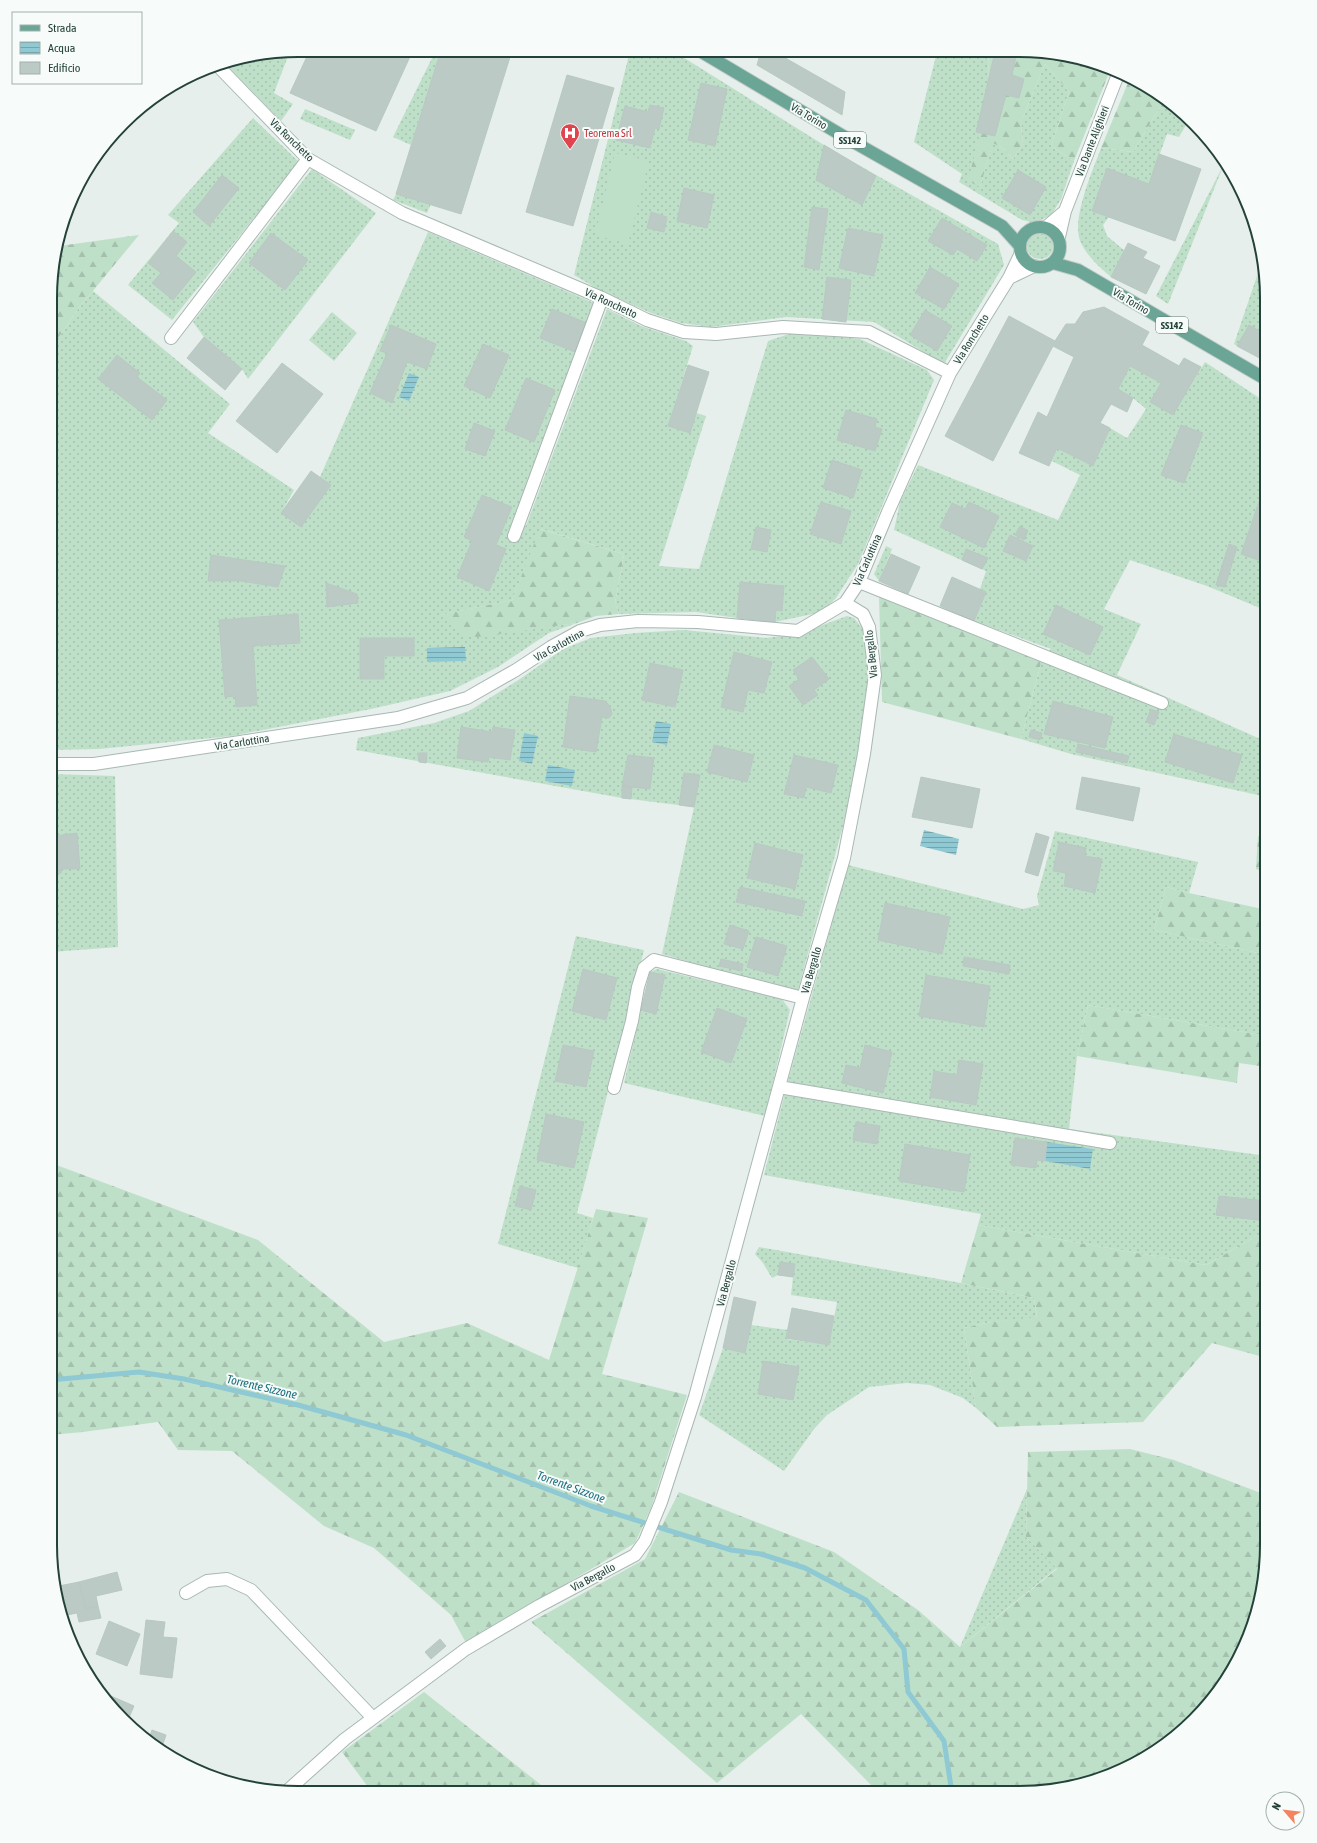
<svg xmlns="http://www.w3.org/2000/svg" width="1317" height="1843" font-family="'Asap Condensed',sans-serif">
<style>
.grass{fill:url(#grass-dots)}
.forest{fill:url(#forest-firs)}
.pitch{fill:#bfe0c8}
.water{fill:url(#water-rules)}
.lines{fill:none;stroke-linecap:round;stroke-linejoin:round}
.stream{stroke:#8ec9d4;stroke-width:5}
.building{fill:#bbcac4;stroke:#b8c9c2}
.minor-casing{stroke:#a8b8b2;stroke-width:14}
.major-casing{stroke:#c2cac8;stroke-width:14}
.minor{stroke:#fff;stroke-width:12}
.major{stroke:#6aa596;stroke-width:12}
.labels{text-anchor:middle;stroke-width:4;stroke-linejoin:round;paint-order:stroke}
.shield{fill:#f7fbf9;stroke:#637a73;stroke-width:1}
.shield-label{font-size:10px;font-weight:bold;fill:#24423a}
.street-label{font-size:11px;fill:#24423a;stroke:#f7fbf9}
.health-label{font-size:11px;fill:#be3a42;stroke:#f7fbf9;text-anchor:start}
.water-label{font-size:12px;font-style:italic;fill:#1c6f80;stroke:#f7fbf9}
.rim{fill:none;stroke:#24423a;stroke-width:2}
</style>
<defs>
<pattern id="grass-dots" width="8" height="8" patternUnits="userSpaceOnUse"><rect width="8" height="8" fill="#bfe0c8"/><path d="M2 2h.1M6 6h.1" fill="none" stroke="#a4c1ad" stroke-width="1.8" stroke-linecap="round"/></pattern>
<pattern id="forest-firs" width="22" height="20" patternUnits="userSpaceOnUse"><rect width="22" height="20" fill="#bfe0c8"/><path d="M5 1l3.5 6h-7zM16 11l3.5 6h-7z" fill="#a4c1ad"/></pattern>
<pattern id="water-rules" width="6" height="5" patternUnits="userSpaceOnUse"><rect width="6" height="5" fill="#8ec9d4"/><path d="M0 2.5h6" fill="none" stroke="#74a5ad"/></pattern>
</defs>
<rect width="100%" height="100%" fill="#e6efeb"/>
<path class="grass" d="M 436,50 L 441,50 L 411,145 L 393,137 Z
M 290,51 L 274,93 L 293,104 L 281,121 L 224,62 Z
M 630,51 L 673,51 L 832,150 L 998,244 L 1004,265 L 944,364 L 874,322 L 786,317 L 711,327 L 681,323 L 651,313 L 603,292 L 574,275 Z
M 937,52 L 988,52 L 989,80 L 980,133 L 980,187 L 993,142 L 1001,147 L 1013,159 L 1023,144 L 1021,122 L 1045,64 L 1069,92 L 1051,146 L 1074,161 L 1061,199 L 1052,214 L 1036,223 L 1022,220 L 959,182 L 962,174 L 914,142 Z
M 1162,104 L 1186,125 L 1179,137 L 1167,134 L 1149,184 L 1107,169 L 1092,211 L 1109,217 L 1103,225 L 1107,236 L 1125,251 L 1111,277 C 1099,267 1088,257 1081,243 C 1070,221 1093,170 1101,148 L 1133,152 Z
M 305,109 L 355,130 L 350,140 L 300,119 Z
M 253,118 L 299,162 L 172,320 L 128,285 L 179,223 L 168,215 Z
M 1224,164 L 1168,304 L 1156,296 Z
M 312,169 L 376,213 L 248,379 L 242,369 L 204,337 L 193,322 Z
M 396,194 L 431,204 L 427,213 L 393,200 Z
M 428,232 L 594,303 L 513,523 L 526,526 L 607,309 L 641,326 L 686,341 L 693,346 L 668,426 L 690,433 L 696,413 L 706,416 L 659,566 L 699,569 L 768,341 L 792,333 L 816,334 L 860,339 L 927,370 L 934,380 L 858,564 L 836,598 L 822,612 L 775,622 L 776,610 L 782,611 L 740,582 L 737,618 L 696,612 L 619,614 L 615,603 L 624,554 L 541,529 L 512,600 L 441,615 L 477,636 L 577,623 L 549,633 L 498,667 L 450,691 L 371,709 L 232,736 L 99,749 L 51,750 L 52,347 L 78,309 L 93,291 L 230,404 L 208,433 L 294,490 L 281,513 L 331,485 L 320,477 Z
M1027 246a13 13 0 1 1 26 0a13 13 0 1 1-26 0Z
M 1262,261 L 1267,297 L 1267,335 L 1237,346 L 1234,344 Z
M 332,312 L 357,333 L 334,361 L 309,340 Z
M 1205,362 L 1267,403 L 1267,611 L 1207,586 L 1130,560 L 1104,609 L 1141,624 L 1117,675 L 1267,742 L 1267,797 L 1071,754 L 1021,739 L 1042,659 L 1051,649 L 974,621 L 986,592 L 980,589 L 986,571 L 894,530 L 900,502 L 918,465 L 1058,520 L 1080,475 L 1052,461 L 1057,448 L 1093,466 L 1110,428 L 1127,438 L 1146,409 L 1133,398 L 1118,389 L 1130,366 L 1161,383 L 1150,402 L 1173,414 Z
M 886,546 L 892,549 L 879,581 L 874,574 Z
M 847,616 L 854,618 L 866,633 L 871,673 L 859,753 L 843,826 L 798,990 L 748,979 L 662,954 L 694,807 L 622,798 L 356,750 L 358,738 L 434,723 L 469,711 L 520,679 L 563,649 L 591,638 L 635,633 L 684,630 L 766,638 L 798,634 Z
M 51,774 L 115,776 L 118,947 L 51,952 Z
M 1055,831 L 1198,862 L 1189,893 L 1166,887 L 1154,930 L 1267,955 L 1267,1036 L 1088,1005 L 1077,1056 L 1069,1129 L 1267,1156 L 1267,1230 L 1206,1265 L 978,1225 L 981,1214 L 764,1175 L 788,1081 L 848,865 L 1023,909 L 1039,905 L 1037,896 Z
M 576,936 L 644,950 L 577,1213 L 593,1218 L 578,1268 L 498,1244 Z
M 657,969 L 782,999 L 790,1010 L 765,1116 L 624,1083 L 650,972 Z
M 759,1247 L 961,1283 L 1034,1298 L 1037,1318 L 991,1322 L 964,1328 L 976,1408 L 963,1398 L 930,1385 L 907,1383 L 869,1387 L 827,1415 L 814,1429 L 784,1471 L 699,1415 L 723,1348 L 745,1353 L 751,1325 L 788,1330 L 787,1339 L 829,1345 L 837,1302 L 791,1295 L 793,1277 L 778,1275 L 772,1278 L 763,1263 L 755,1254 Z
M 1027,1489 L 1026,1537 L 1057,1568 L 960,1647 Z"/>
<path class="forest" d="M 988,52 L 1052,52 L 1111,68 L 1074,161 L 1051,146 L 1069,92 L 1045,64 L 1021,122 L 1023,144 L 1013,159 L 1001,147 L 993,143 L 980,187 L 968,181 L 980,133 L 989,80 Z
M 1130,78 L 1162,104 L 1133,152 L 1101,148 Z
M 139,235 L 78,309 L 52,347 L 52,265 L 59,246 Z
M 540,529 L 624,554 L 615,603 L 619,614 L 596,616 L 577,623 L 477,637 L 460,634 L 440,615 L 512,600 Z
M 879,597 L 948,620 L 1042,659 L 1021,739 L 882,702 Z
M 1258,836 L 1267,839 L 1267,873 L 1256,869 Z
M 1166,887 L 1189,893 L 1267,910 L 1267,955 L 1154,930 Z
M 1088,1005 L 1267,1036 L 1267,1067 L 1239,1063 L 1237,1083 L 1077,1056 Z
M 51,1163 L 258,1240 L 384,1342 L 467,1323 L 549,1360 L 596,1209 L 648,1218 L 602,1374 L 687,1395 L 651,1508 L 635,1543 L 466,1643 L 451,1615 L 374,1548 L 324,1526 L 232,1451 L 178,1450 L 158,1422 L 83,1432 L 50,1435 Z
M 978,1225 L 1206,1265 L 1267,1230 L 1267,1358 L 1212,1343 L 1143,1422 L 997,1427 L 976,1408 L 964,1328 L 991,1322 L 1037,1317 L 1034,1298 L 961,1283 Z
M 1130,1449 L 1174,1460 L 1266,1495 L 1266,1562 L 1254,1625 L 1225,1683 L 1182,1732 L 1129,1768 L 1083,1785 L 1020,1793 L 879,1793 L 801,1714 L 717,1783 L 531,1622 L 645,1559 L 679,1492 L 834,1552 L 918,1610 L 960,1647 L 1057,1569 L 1026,1537 L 1028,1452 Z
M 424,1692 L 550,1792 L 371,1791 L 342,1752 Z"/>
<path class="pitch" d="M 615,153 L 649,161 L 628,244 L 595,235 Z"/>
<path class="water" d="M 409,373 L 419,377 L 409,401 L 399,397 Z
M 465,647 L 466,661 L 427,662 L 427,648 Z
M 656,721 L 671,724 L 667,745 L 652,742 Z
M 524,733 L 538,736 L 532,764 L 519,761 Z
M 548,765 L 575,770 L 572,786 L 545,781 Z
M 924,830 L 959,839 L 956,855 L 920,846 Z
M 1047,1142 L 1093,1149 L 1090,1169 L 1045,1161 Z"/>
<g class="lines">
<path class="stream" d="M 50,1380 L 139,1372 L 184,1379 L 298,1405 L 406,1435 L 591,1506 L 731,1550 L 761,1554 L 805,1568 L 866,1600 L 904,1649 L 908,1692 L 944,1741 L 952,1793"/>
</g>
<path class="building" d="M 310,50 L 413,50 L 376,131 L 290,93 Z
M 441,50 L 488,51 L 510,57 L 461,214 L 396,194 Z
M 761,51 L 781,51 L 780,55 L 845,92 L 842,115 L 757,65 Z
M 995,52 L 1017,52 L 1012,75 L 1024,79 L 1019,98 L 1006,95 L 995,136 L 976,132 Z
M 567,75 L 614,88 L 573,226 L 526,212 Z
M 701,83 L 727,89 L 715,146 L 688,140 Z
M 650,105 L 664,108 L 659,129 L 655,128 L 650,148 L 616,140 L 625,106 L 648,112 Z
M 824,145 L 876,176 L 862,205 L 816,180 Z
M 1159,154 L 1201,169 L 1175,241 L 1092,211 L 1107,168 L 1149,184 Z
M 1018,170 L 1046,187 L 1030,215 L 1002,198 Z
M 222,175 L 239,188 L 209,226 L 193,212 Z
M 684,188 L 714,195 L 707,228 L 677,221 Z
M 812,207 L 828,209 L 819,270 L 804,267 Z
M 651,212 L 667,217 L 664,232 L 647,228 Z
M 942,218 L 987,245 L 977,261 L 957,249 L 953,255 L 928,241 Z
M 848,228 L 883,235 L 874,276 L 839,268 Z
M 173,231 L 187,242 L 176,256 L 196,272 L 173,300 L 152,283 L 161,273 L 148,263 Z
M 271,233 L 308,260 L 285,290 L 249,263 Z
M 1128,243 L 1147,252 L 1143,258 L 1160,266 L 1146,294 L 1111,277 Z
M 930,267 L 959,284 L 944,309 L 915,293 Z
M 827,277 L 851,280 L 846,322 L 822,319 Z
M 1104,307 L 1149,332 L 1142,345 L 1179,366 L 1184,358 L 1201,367 L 1173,415 L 1150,402 L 1161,383 L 1130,366 L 1118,389 L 1133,398 L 1127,412 L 1111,404 L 1100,423 L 1110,428 L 1093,466 L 1057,448 L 1049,466 L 1019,453 L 1038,412 L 1047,417 L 1074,357 L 1053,346 L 993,461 L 945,436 L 1009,316 L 1055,341 L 1066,324 L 1075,324 L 1083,312 Z
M 552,309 L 587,323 L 575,352 L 540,338 Z
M 925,310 L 952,326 L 937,351 L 910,335 Z
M 391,325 L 436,344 L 427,369 L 407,362 L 392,403 L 370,393 L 387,353 L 380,351 Z
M 1249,325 L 1267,335 L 1267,362 L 1237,346 Z
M 204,337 L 242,369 L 225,390 L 187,358 Z
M 483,344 L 509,355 L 490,398 L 464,386 Z
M 117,355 L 140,373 L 137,377 L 167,400 L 152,420 L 98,379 Z
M 282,363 L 323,394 L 277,453 L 236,421 Z
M 688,365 L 709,372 L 690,433 L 668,426 Z
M 526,378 L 555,390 L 534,442 L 505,430 Z
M 846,410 L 877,419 L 875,427 L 882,429 L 875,451 L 837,440 Z
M 474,423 L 495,431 L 485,456 L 465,449 Z
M 1181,425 L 1203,433 L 1184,483 L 1161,475 Z
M 832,460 L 862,470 L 853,498 L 823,488 Z
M 311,471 L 331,485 L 301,527 L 281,513 Z
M 1262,493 L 1267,495 L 1267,563 L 1241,554 Z
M 482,495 L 512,507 L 496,545 L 506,549 L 489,591 L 457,577 L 472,541 L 464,537 Z
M 821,502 L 851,511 L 841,544 L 810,534 Z
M 969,502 L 999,516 L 984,548 L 940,527 L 952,503 L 965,509 Z
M 1020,526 L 1028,531 L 1024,540 L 1015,535 Z
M 756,527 L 771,530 L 767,552 L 751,549 Z
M 1010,535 L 1033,546 L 1026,561 L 1003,551 Z
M 1229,544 L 1237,547 L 1225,587 L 1216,585 Z
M 966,549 L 988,558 L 982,569 L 962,560 Z
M 891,554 L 920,567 L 908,594 L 879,581 Z
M 211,555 L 285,566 L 278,587 L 241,581 L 208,581 Z
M 952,577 L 986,592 L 974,621 L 940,606 Z
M 740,582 L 784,586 L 782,611 L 776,610 L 775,622 L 737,618 Z
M 326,583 L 357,594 L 358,603 L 327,607 Z
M 1056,605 L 1103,627 L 1090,655 L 1043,634 Z
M 298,614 L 300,643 L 253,646 L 257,705 L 236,707 L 235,696 L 225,697 L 219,620 Z
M 360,638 L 414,638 L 414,656 L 384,656 L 384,679 L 360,679 Z
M 734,652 L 772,662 L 764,693 L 748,690 L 743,712 L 721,707 Z
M 812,657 L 829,679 L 814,690 L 818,695 L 803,705 L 789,686 L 799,679 L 793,670 Z
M 650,663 L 683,670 L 675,707 L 642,700 Z
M 570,696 L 605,701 L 610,706 L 612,714 L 609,718 L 602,717 L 596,752 L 563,747 Z
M 1053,701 L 1113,717 L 1105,748 L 1044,734 Z
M 1151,709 L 1159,712 L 1154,725 L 1146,722 Z
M 461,727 L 492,732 L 493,727 L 515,730 L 510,760 L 489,757 L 488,762 L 457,758 Z
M 1031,730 L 1042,733 L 1040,740 L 1029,737 Z
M 1174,734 L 1242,755 L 1233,783 L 1165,762 Z
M 1078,744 L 1129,756 L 1127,763 L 1076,752 Z
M 714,745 L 754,755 L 747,782 L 707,772 Z
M 418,753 L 427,753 L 426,763 L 419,762 Z
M 628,755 L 654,758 L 650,789 L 622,786 Z
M 794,755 L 838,765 L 831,793 L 806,787 L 804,798 L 784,794 Z
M 684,773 L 700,775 L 694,807 L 679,805 Z
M 921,777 L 980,789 L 972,828 L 912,817 Z
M 1082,777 L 1140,788 L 1133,821 L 1076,809 Z
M 622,786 L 632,787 L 631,799 L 622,798 Z
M 51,830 L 54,830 L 55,836 L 77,833 L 80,869 L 61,869 L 61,873 L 51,874 Z
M 1036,833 L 1049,837 L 1038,876 L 1025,872 Z
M 1059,842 L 1086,848 L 1085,856 L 1102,859 L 1095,893 L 1064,886 L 1066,873 L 1053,871 Z
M 755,843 L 803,855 L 795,889 L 747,878 Z
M 740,887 L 805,901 L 802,916 L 736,902 Z
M 885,903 L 950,917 L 942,954 L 878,940 Z
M 730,925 L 749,931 L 743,949 L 724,944 Z
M 756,937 L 787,946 L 778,976 L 747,967 Z
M 964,957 L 1010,965 L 1009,974 L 963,966 Z
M 721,959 L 743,964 L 742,971 L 719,966 Z
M 583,969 L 617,978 L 606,1020 L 572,1011 Z
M 650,972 L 665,975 L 656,1014 L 641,1010 Z
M 926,975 L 990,986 L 984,1027 L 919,1016 Z
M 717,1008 L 747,1019 L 731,1063 L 701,1052 Z
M 563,1045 L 594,1051 L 586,1087 L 555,1081 Z
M 865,1045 L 892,1052 L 883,1093 L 842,1083 L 846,1065 L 860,1068 Z
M 959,1060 L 983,1064 L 976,1105 L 930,1097 L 934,1071 L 957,1075 Z
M 546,1114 L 584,1122 L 574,1168 L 537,1160 Z
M 856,1122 L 880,1126 L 877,1144 L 853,1140 Z
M 1015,1138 L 1047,1142 L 1045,1161 L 1037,1160 L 1036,1168 L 1011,1165 Z
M 905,1144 L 970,1155 L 964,1192 L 899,1181 Z
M 520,1186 L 536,1190 L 531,1210 L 515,1206 Z
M 1219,1196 L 1267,1201 L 1266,1221 L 1216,1215 Z
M 780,1262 L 795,1264 L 793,1277 L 778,1275 Z
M 734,1297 L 756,1302 L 745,1353 L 723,1348 Z
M 792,1308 L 834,1316 L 829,1345 L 786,1338 Z
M 763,1361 L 799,1367 L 793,1400 L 758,1394 Z
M 117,1572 L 122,1590 L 96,1596 L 98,1606 L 86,1609 L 79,1582 Z
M 79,1582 L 86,1609 L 98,1606 L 101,1618 L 79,1622 L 77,1613 L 62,1616 L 54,1587 Z
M 146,1620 L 165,1622 L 163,1637 L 177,1638 L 172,1678 L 140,1674 Z
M 109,1621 L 140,1634 L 127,1666 L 96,1654 Z
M 440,1639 L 446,1646 L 431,1659 L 425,1652 Z
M 104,1693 L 134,1706 L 127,1722 L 102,1697 Z
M 152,1730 L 166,1735 L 161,1750 L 148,1742 Z"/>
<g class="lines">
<defs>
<path id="minor" d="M 216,64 L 308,159 L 402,213 L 602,298 L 647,320 L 684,332 L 716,334 L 783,327 L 869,332 L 950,373 L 1009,278 L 1021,253
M 1046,227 L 1065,211
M 1059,237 L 1065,211 L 1119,72
M 1009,278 L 1034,266
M 171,338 L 308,159
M 514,536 L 602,298
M 859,582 L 1162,703
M 51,764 L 94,764 L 398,718 L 467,698 L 516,670 L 551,647 L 580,631 L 600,625 L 638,621 L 698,622 L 798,631 L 845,603 L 859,582 L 888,512 L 950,373
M 779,1087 L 1110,1143
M 614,1088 L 632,1021 L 638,987 L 644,968 L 654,960 L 803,998
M 186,1593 L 207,1581 L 227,1579 L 251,1590 L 373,1718
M 287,1791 L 345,1739 L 466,1649 L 539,1606 L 635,1555 L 645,1541 L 661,1502 L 695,1397 L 803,998 L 844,858 L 864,754 L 875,675 L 869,627 L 863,614 L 845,603"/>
<path id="major" d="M 700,51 L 843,136 L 1002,226 L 1020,246
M1020 247a20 20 0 1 1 40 0a20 20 0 1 1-40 0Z
M 1053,263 L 1078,270 L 1267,380"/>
</defs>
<use href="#minor" class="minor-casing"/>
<use href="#major" class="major-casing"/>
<use href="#minor" class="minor"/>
<use href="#major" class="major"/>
</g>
<defs>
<symbol id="hospital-pin" viewBox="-11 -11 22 30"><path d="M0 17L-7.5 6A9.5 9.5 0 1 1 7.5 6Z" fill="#e0444e" stroke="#f7fbf9"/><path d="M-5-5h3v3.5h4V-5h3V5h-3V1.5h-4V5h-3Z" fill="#fff"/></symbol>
</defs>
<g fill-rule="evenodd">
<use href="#hospital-pin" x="559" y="122" width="22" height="30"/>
</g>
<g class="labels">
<g class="shield">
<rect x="834" y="132" width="32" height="16" rx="3"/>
<rect x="1156" y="317" width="32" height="16" rx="3"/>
</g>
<g class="shield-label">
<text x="850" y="144">SS142</text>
<text x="1172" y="329">SS142</text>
</g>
<g class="street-label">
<text transform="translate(809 116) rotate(31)" y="4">Via Torino</text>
<text transform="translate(292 140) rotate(44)" y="4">Via Ronchetto</text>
<text transform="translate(1092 141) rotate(-69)" y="4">Via Dante Alighieri</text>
<text transform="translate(1131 301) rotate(31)" y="4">Via Torino</text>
<text transform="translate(611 303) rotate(25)" y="4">Via Ronchetto</text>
<text transform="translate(971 339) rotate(-58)" y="4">Via Ronchetto</text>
<text transform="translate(867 560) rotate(-66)" y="4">Via Carlottina</text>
<text transform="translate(559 645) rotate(-29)" y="4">Via Carlottina</text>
<text transform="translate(871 654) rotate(-96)" y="4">Via Bergallo</text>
<text transform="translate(242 742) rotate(-9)" y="4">Via Carlottina</text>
<text transform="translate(811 970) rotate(-74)" y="4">Via Bergallo</text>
<text transform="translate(726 1283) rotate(-75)" y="4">Via Bergallo</text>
<text transform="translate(593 1577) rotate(-28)" y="4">Via Bergallo</text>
</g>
<g class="health-label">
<text x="584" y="137">Teorema Srl</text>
</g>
<g class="water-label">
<text transform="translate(262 1387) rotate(13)" y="4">Torrente Sizzone</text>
<text transform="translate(571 1487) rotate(20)" y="4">Torrente Sizzone</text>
</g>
</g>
<path d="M0 0H1317V1843H0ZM298 57H1019A241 241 0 0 1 1260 298V1545A241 241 0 0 1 1019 1786H298A241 241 0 0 1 57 1545V298A241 241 0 0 1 298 57Z" fill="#f7fbf9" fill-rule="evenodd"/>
<path class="rim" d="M298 57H1019A241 241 0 0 1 1260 298V1545A241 241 0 0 1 1019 1786H298A241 241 0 0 1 57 1545V298A241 241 0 0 1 298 57Z"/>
<rect x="12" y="12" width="130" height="72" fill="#f7fbf9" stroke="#a3b1ad"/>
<rect x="20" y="25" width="20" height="6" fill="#6aa596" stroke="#a3b1ad"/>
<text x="48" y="32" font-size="12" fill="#24423a">Strada</text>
<rect x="20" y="42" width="20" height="12" fill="url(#water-rules)" stroke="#a3b1ad"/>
<text x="48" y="52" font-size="12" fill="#24423a">Acqua</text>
<rect x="20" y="62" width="20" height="12" fill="#bbcac4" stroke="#a3b1ad"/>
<text x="48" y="72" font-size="12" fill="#24423a">Edificio</text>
<g transform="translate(1285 1811) rotate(298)"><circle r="19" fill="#f7fbf9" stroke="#a3b1ad"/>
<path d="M0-3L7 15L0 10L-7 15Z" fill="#f4845f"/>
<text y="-6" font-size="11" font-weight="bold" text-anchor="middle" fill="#24423a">N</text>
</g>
</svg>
